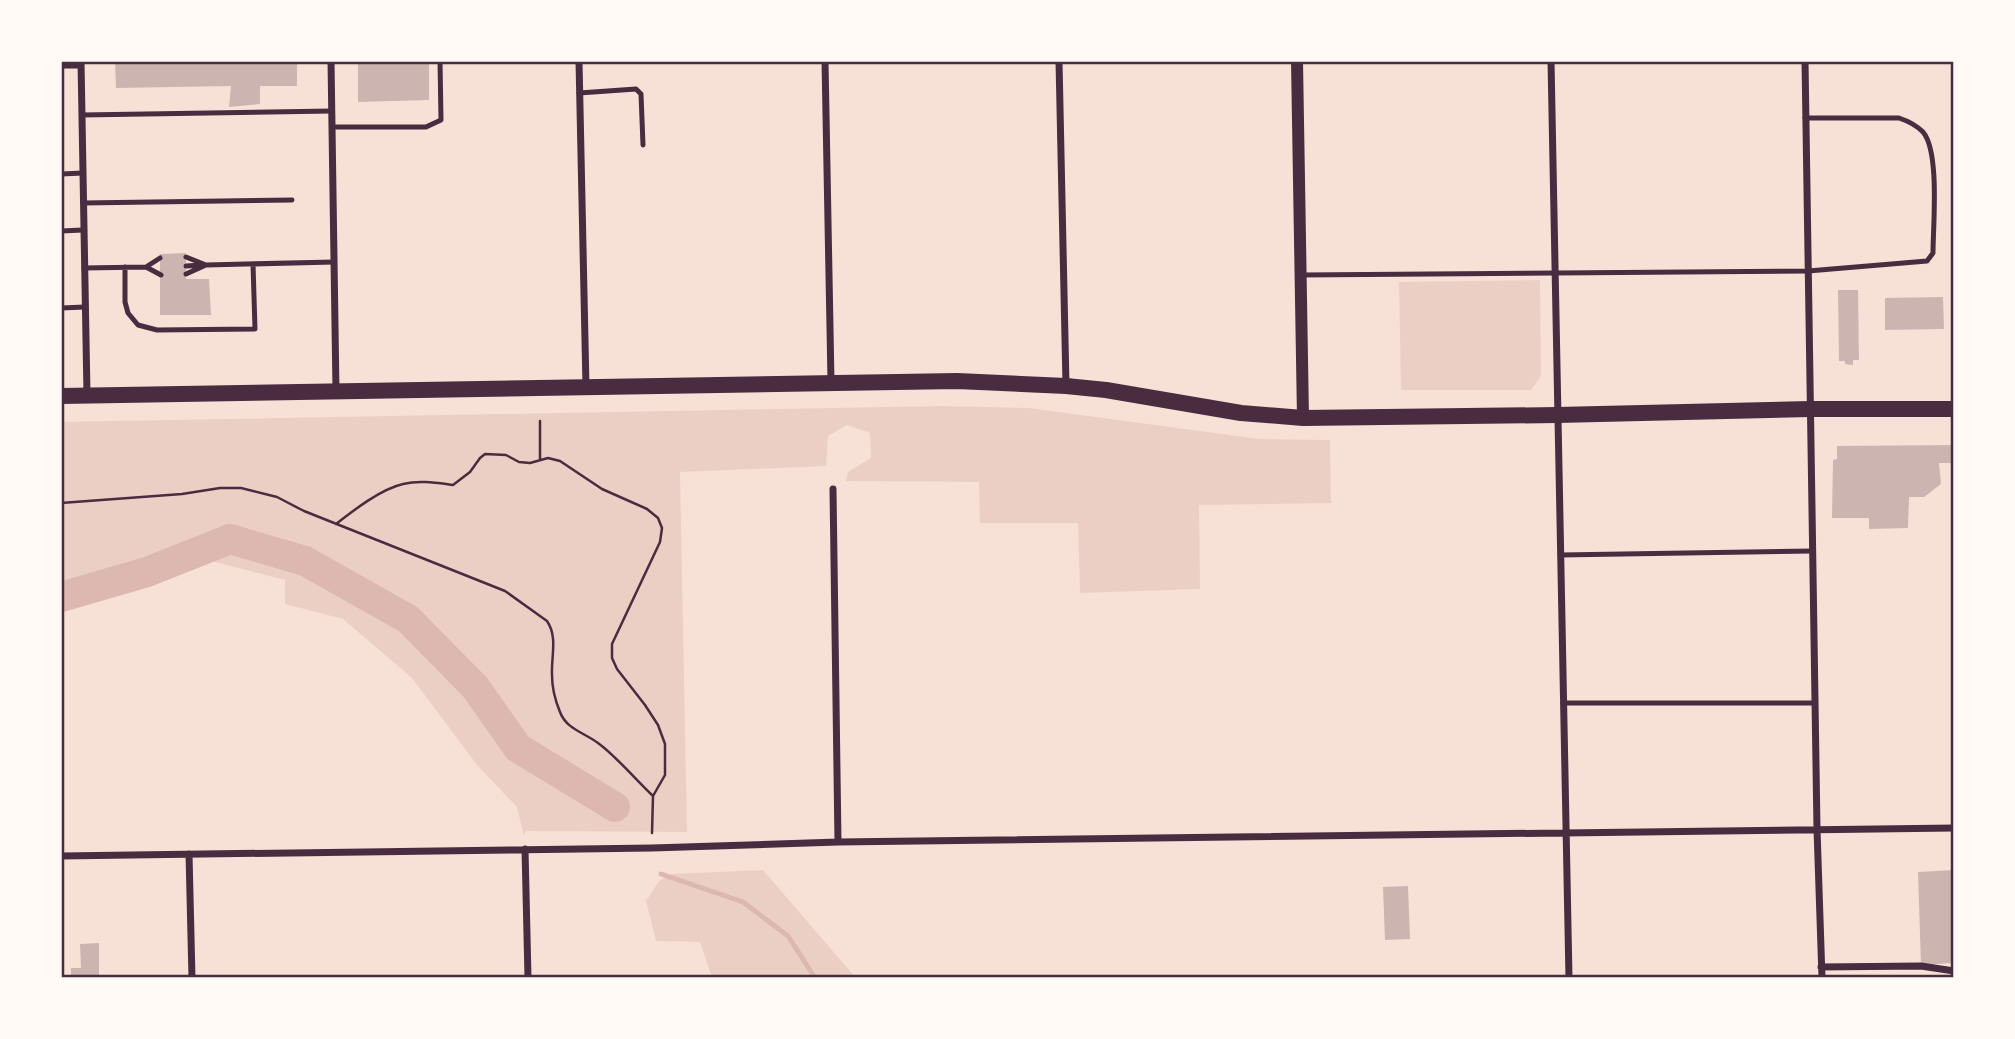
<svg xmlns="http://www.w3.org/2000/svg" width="2015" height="1039" font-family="Georgia,serif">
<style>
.green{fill:#ebcfc5}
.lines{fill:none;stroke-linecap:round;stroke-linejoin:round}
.stream{stroke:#dcb8b0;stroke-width:5}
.river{stroke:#dcb8b0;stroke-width:30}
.building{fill:#ccb4b1}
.path{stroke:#4a2c40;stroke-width:2.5}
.service{stroke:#4a2c40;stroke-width:5}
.minor{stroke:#4a2c40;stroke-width:7}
.tertiary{stroke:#4a2c40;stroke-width:12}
.primary{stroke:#4a2c40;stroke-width:16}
.neatline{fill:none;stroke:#4a2c40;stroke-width:2.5}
</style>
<rect width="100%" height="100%" fill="#f7e1d7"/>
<path class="green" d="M 1540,280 L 1541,376 L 1531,390 L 1401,390 L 1399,282 Z
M 942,406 L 1029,408 L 1259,439 L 1330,440 L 1331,503 L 1199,505 L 1200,589 L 1080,593 L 1078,523 L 980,523 L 979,482 L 846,481 L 848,472 L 871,458 L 870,433 L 847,425 L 828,436 L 826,466 L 680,472 L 687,832 L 526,831 L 524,836 L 517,807 L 477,765 L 412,678 L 343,619 L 285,604 L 285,580 L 188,555 L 147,572 L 61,597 L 61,422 Z
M 763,870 L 856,978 L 712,978 L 700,942 L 656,941 L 646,901 L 659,881 L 672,874 Z"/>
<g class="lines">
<path class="stream" d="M 661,874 L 743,902 L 788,936 L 815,978"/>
<path class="river" d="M 61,597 L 147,572 L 230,539 L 305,561 L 408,619 L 475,687 L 518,748 L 615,807"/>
</g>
<path class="building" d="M 115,61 L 297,61 L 297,86 L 260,86 L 260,104 L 229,107 L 231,86 L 116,88 Z
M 358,61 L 429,61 L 429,100 L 358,102 Z
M 186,253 L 186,279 L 209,279 L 211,315 L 160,315 L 160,254 Z
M 1838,290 L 1858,290 L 1859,360 L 1853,360 L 1853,365 L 1845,364 L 1845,361 L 1839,361 Z
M 1943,297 L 1944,329 L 1885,330 L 1885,298 Z
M 1954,445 L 1954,463 L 1939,463 L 1941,484 L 1924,497 L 1909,497 L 1908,528 L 1869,529 L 1869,518 L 1832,518 L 1833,460 L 1837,459 L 1837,446 Z
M 1954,870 L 1954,963 L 1921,965 L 1918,872 Z
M 1408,886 L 1410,939 L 1385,940 L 1383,887 Z
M 99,943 L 99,978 L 71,978 L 71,968 L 81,968 L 80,944 Z"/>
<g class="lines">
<path class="path" d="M 540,421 L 540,459
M 61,503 L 182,494 L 220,488 L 241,488 L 277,497 L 304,511 L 505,591 L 547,621 C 558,637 551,657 552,675 C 552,688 555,700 560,712 C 566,729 585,733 598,743 C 616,756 636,780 653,796 L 652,833
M 336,524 C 354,510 381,489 403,484 C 420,480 437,483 453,485 L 470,472 L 480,458 L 485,454 L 506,455 L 519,462 L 530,463 L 548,458 L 560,461 L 602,489 L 647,509 L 658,518 L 662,528 L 660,542 L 612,644 L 612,658 L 617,669 L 645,705 L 658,725 L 665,744 L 665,775 L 653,796"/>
<path class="service" d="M 61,66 L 81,66
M 579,93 L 636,89 L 641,94 L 643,145
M 82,115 L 332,111
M 332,127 L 426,127 L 441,120 L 440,61
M 61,174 L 83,173
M 83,203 L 292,200
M 61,231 L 83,230
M 186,257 L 206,265
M 186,266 L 203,265
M 125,267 L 125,302 L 128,313 L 138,325 L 157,330 L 255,329 L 253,264
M 146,267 L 160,258
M 84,268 L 146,267 L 161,275
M 186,274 L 206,265 L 334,262
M 1301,275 L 1808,271 L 1927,261 L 1933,253 C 1933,226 1940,152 1923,132 C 1916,125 1908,121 1899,118 L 1805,118
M 61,308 L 85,307
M 1560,555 L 1813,551
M 1563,703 L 1815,703"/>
<path class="minor" d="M 81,61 L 87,395
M 331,61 L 336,391
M 579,61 L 586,387
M 825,61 L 831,382
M 1059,61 L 1066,385
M 1551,61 L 1569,978
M 1805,61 L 1817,829 L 1822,978
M 833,489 L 838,842
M 525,849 L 528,978
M 189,854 L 192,978
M 61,856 L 652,848 L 838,842 L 1954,828
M 1821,967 L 1921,966 L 1954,971"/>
<path class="tertiary" d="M 1297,61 L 1303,418"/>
<path class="primary" d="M 61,396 L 957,381 L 1066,386 L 1106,390 L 1241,413 L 1303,418 L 1557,415 L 1810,409 L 1954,409"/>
</g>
<rect width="2015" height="1039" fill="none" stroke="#fffaf5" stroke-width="126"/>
<rect x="63" y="63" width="1889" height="913" class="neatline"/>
</svg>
